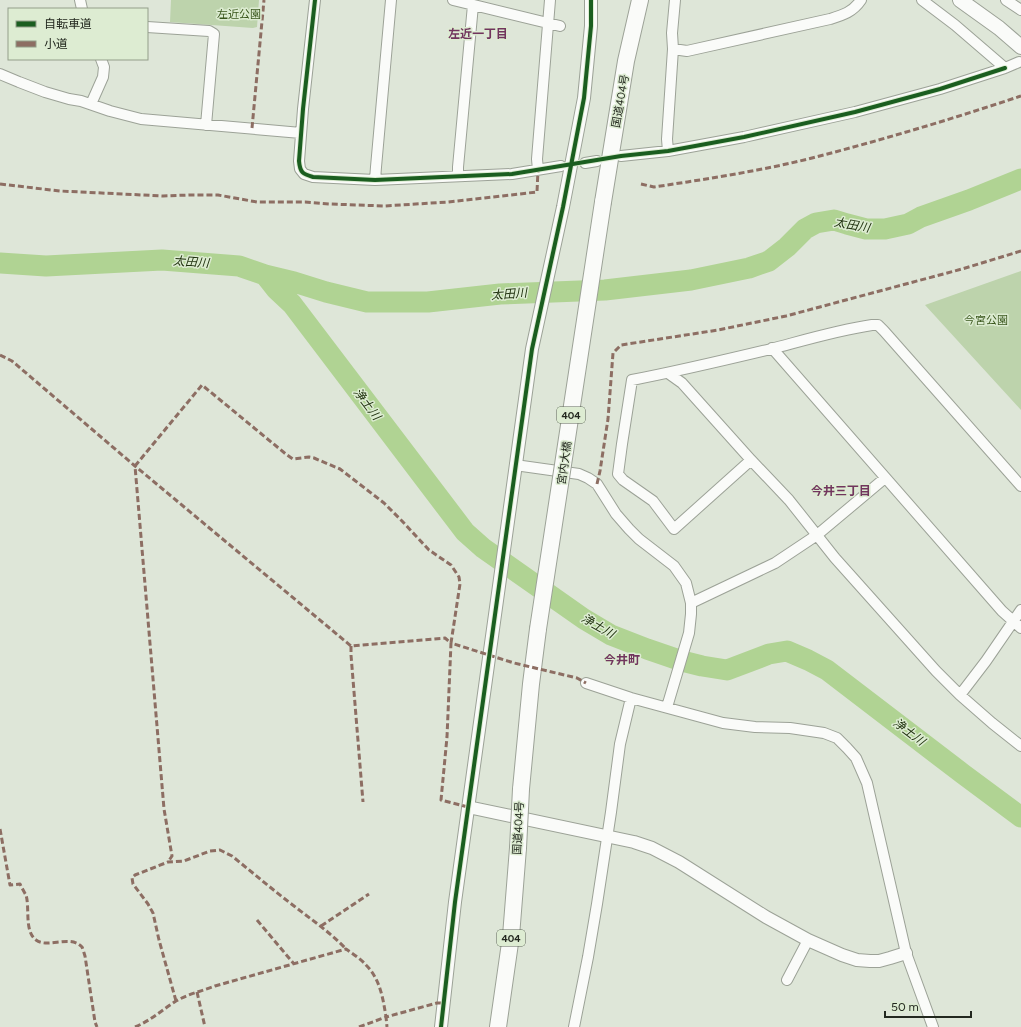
<svg xmlns="http://www.w3.org/2000/svg" width="1021" height="1027" font-family="Figtree,'Noto Sans JP',sans-serif">
<style>
.green{fill:#bdd3ac}
.lines{fill:none;stroke-linecap:round;stroke-linejoin:round}
.river{stroke:#b0d393;stroke-width:21}
.minor-casing{stroke:#9ca297;stroke-width:12}
.tertiary-casing{stroke:#9ca297;stroke-width:14}
.secondary-casing{stroke:#9ca297;stroke-width:16}
.trunk-casing{stroke:#9ca297;stroke-width:18}
.minor{stroke:#fafbf9;stroke-width:10}
.tertiary{stroke:#fafbf9;stroke-width:12}
.secondary{stroke:#fafbf9;stroke-width:14}
.trunk{stroke:#fafbf9;stroke-width:16}
.trunk-bridge-casing{stroke:#9ca297;stroke-width:18;stroke-linecap:butt}
.trunk-bridge{stroke:#fafbf9;stroke-width:16}
.quiet{stroke:#8d6e63;stroke-width:3;stroke-dasharray:6 3;stroke-linecap:butt}
.cycleway-casing{stroke:#ddecd2;stroke-width:6}
.cycleway{stroke:#1b5e20;stroke-width:4}
.labels{text-anchor:middle;stroke-width:3;stroke-linejoin:round;paint-order:stroke}
.shield{fill:#ddecd2;stroke:#5b6355;stroke-width:1}
.shield-label{font-size:10px;font-weight:bold;fill:#23281f}
.park-label{font-size:11px;fill:#39561c;stroke:#ddecd2}
.street-label{font-size:11px;fill:#23281f;stroke:#ddecd2}
.neighbourhood-label{font-size:12px;font-weight:bold;fill:#71355d;stroke:#ddecd2}
.water-label{font-size:12px;font-style:italic;fill:#20320f;stroke:#ddecd2}
</style>
<rect width="100%" height="100%" fill="#dee6d8"/>
<path class="green" d="M 171,0 L 259,0 L 257,27 L 253,28 L 170,22 Z
M 1021,271 L 1021,410 L 925,305 Z"/>
<g class="lines">
<path class="river" d="M 0,263 L 46,266 L 162,260 L 239,266 L 265,275 L 294,282 L 326,292 L 367,302 L 428,302 L 500,294 L 605,290 L 691,280 L 749,268 L 769,261 L 787,247 L 805,229 L 816,223 L 834,220 L 847,224 L 866,229 L 885,229 L 908,224 L 921,217 L 969,200 L 1021,179
M 265,275 L 276,289 L 292,304 L 465,532 L 483,548 L 584,619 L 611,635 L 647,649 L 682,661 L 702,666 L 727,670 L 769,654 L 787,651 L 808,660 L 827,670 L 963,774 L 1021,817"/>
<defs>
<path id="minor" d="M 80,0 L 82,9
M 315,0 L 303,109 L 299,161 L 300,169 L 304,174 L 313,177 L 375,180 L 512,174 L 561,166
M 453,0 L 560,26
M 922,0 L 955,25 L 1005,68 L 1019,62
M 1006,0 L 1021,10
M 147,27 L 209,31 L 214,34 L 206,125
M 673,49 L 687,51 L 830,19 C 843,15 853,12 861,0
M 0,74 L 19,82 L 45,92 L 69,99 L 81,101 L 110,111 L 141,119 L 301,133
M 91,104 L 103,77 L 104,67 L 101,59
M 668,151 L 667,139 L 673,49 L 672,33 L 675,0
M 621,156 L 668,151 L 744,137 L 855,112 L 940,89 L 1005,68
M 585,163 L 597,161
M 538,170 L 537,159 L 550,0
M 458,176 L 458,167 L 473,5
M 375,180 L 376,167 L 391,0
M 772,348 L 1002,611 L 1021,628
M 668,373 L 682,383 L 751,460 L 789,500 L 835,558 L 936,671 L 960,695 L 992,723 L 1021,746
M 751,460 L 674,529 L 653,501 L 623,480 L 618,474 L 622,444 L 632,380 C 679,371 725,360 771,349 C 805,340 838,330 872,325 L 878,325 L 884,331 L 1021,486
M 515,465 L 579,474 L 588,478 L 597,484 L 616,514 L 629,529 L 639,539 L 674,566 L 686,583 L 691,603 L 691,614 L 689,633 L 667,707
M 691,603 L 775,563 L 817,535 L 885,478
M 586,683 L 631,698 L 723,723 L 755,727 L 790,728 L 824,733 L 837,738 L 847,748 L 856,758 L 867,783 L 906,953 L 933,1027
M 960,695 L 986,661 L 1021,610
M 787,980 L 808,940
M 574,1027 L 588,957 L 597,904 L 611,812 L 620,744 L 631,698"/>
<path id="tertiary" d="M 468,807 L 634,842 L 652,848 L 679,862 L 766,917 L 808,940 L 842,955 L 857,960 L 870,961 L 879,961 L 890,958 L 906,953
M 441,1027 L 455,902 L 532,349 L 563,207 L 584,98 L 591,26 L 591,0"/>
<path id="secondary" d="M 960,0 L 999,28 L 1021,47"/>
<path id="trunk" d="M 603,202 L 626,61 L 640,0
M 521,789 L 531,684 L 538,629
M 498,1027 L 511,936 L 518,848"/>
</defs>
<use href="#minor" class="minor-casing"/>
<use href="#tertiary" class="tertiary-casing"/>
<use href="#secondary" class="secondary-casing"/>
<use href="#trunk" class="trunk-casing"/>
<use href="#minor" class="minor"/>
<use href="#tertiary" class="tertiary"/>
<use href="#secondary" class="secondary"/>
<use href="#trunk" class="trunk"/>
<defs>
<path id="trunk-bridge" d="M 538,629 L 603,202
M 518,848 L 521,789"/>
</defs>
<use href="#trunk-bridge" class="trunk-bridge-casing"/>
<use href="#trunk-bridge" class="trunk-bridge"/>
<path class="quiet" d="M 252,128 L 264,0
M 0,184 L 60,191 L 163,196 L 189,195 L 218,195 L 257,202 L 305,202 L 330,204 L 384,206 L 448,202 L 528,193 L 537,192 L 538,170
M 641,184 L 654,187 C 707,179 760,171 812,158 C 882,140 952,119 1021,96
M 0,355 L 12,361 L 135,466 L 351,646 L 445,638 L 451,643 L 460,584 L 459,577 L 451,565 L 429,550 L 402,521 L 384,503 L 340,469 L 314,458 L 309,457 L 293,459 L 287,455 L 202,385 L 135,466 L 164,809 L 172,856 L 168,862
M 597,484 L 600,471 L 608,419 L 613,353 L 621,345 L 718,330 L 786,316 L 962,269 L 1021,251
M 351,646 L 351,655 L 363,802
M 468,807 L 441,800 L 447,737 L 451,643 L 514,663 L 577,678 L 586,683
M 0,829 L 10,885 L 20,884 C 22,888 24,892 26,895 C 30,908 24,931 36,940 C 48,949 70,934 82,947 C 83,949 84,953 85,956 L 95,1022 L 97,1027
M 257,920 L 294,964
M 321,926 L 369,894
M 197,992 L 205,1027
M 176,1001 L 159,940 L 153,913 L 148,904 L 133,884 L 132,878 L 135,875 L 168,862 L 184,861 L 210,851 L 220,850 L 232,856 C 253,873 273,890 294,906 C 312,920 331,933 346,949
M 135,1027 C 150,1021 162,1010 176,1001 C 188,994 202,991 215,986 L 346,949 C 353,954 361,959 366,965 C 380,979 383,998 386,1017 L 437,1003 L 443,1003
M 359,1027 L 386,1017 L 387,1027"/>
<defs>
<path id="cycleway" d="M 315,0 L 303,109 L 299,161 C 300,173 303,174 313,177 L 375,180 L 512,174 L 621,156 L 668,151 L 744,137 L 855,112 L 940,89 L 1005,68
M 441,1027 L 455,902 L 532,349 L 563,207 L 584,98 L 591,26 L 591,0"/>
</defs>
<use href="#cycleway" class="cycleway-casing"/>
<use href="#cycleway" class="cycleway"/>
</g>
<g class="labels">
<g class="shield">
<rect x="557" y="407" width="28" height="16" rx="3"/>
<rect x="497" y="930" width="28" height="16" rx="3"/>
</g>
<g class="shield-label">
<text x="571" y="419">404</text>
<text x="511" y="942">404</text>
</g>
<g class="park-label">
<text x="239" y="18">左近公園</text>
<text x="986" y="324">今宮公園</text>
</g>
<g class="street-label">
<text transform="translate(620 101) rotate(-80)" y="4">国道404号</text>
<text transform="translate(564 463) rotate(-82)" y="4">宮内大橋</text>
<text transform="translate(518 828) rotate(-87)" y="4">国道404号</text>
</g>
<g class="neighbourhood-label">
<text x="478" y="38">左近一丁目</text>
<text x="841" y="495">今井三丁目</text>
<text x="622" y="664">今井町</text>
</g>
<g class="water-label">
<text transform="translate(852 225) rotate(10)" y="4">太田川</text>
<text transform="translate(191 262) rotate(4)" y="4">太田川</text>
<text transform="translate(509 294) rotate(-4)" y="4">太田川</text>
<text transform="translate(367 404) rotate(53)" y="4">浄土川</text>
<text transform="translate(598 626) rotate(30)" y="4">浄土川</text>
<text transform="translate(909 732) rotate(37)" y="4">浄土川</text>
</g>
</g>
<rect x="8" y="8" width="140" height="52" fill="#ddecd2" stroke="#939e8a"/>
<rect x="16" y="21" width="20" height="6" fill="#1b5e20" stroke="#939e8a"/>
<text x="44" y="28" font-size="12" fill="#23281f">自転車道</text>
<rect x="16" y="41" width="20" height="6" fill="#8d6e63" stroke="#939e8a"/>
<text x="44" y="48" font-size="12" fill="#23281f">小道</text>
<path d="M885 1011v6h86v-6" fill="none" stroke="#23281f" stroke-width="2"/>
<text x="891" y="1011" font-size="12" fill="#23281f" stroke="#ddecd2" stroke-width="3" paint-order="stroke">50 m</text>
</svg>
